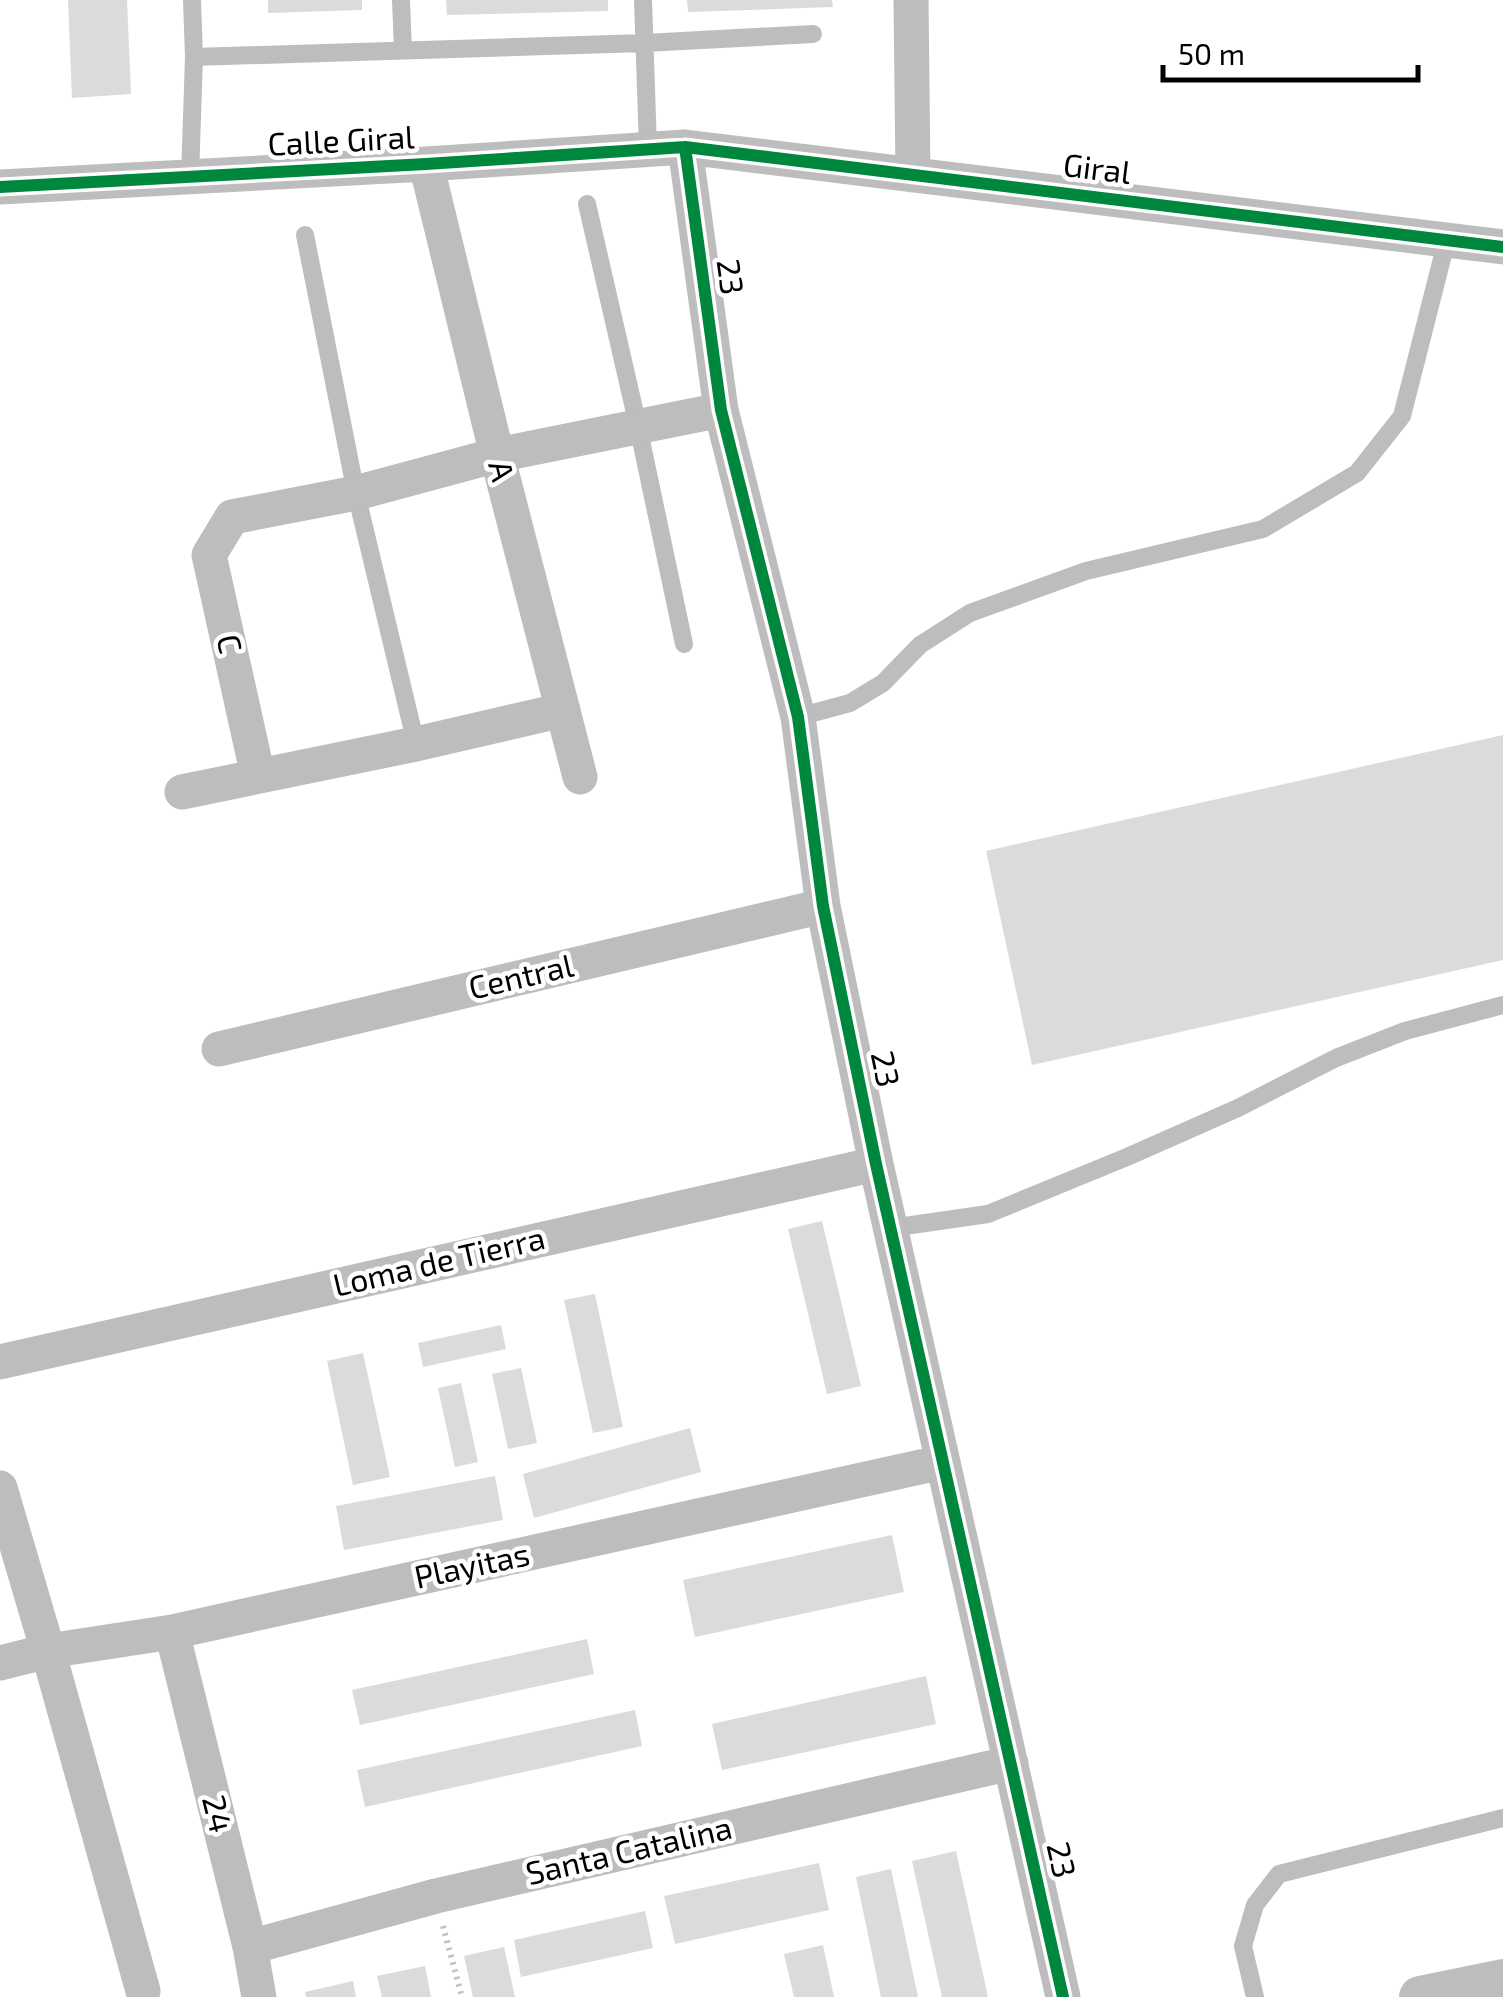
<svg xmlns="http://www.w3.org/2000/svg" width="1503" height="1997" font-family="'Exo 2',sans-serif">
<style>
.building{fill:#dbdbdb}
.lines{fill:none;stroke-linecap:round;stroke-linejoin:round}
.path{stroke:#c2c2c2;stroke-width:6;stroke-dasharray:2.5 5;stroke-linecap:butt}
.service{stroke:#bdbdbd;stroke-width:18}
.minor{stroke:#bdbdbd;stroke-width:35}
.tertiary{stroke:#bdbdbd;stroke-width:42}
.cycleway-casing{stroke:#fff;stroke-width:19}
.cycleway{stroke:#00873e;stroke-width:12}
.labels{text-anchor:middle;stroke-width:9;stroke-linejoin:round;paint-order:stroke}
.street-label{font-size:32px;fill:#000;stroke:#fff}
</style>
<rect width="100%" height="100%" fill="#fff"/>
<path class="building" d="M 68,0 L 127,0 L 131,94 L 72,98 Z
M 268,0 L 362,0 L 362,10 L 268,13 Z
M 446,0 L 608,0 L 608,11 L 447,15 Z
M 687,0 L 832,0 L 833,7 L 688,12 Z
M 1503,735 L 1503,960 L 1032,1065 L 986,851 Z
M 822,1221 L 861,1386 L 827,1394 L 788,1229 Z
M 595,1294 L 623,1427 L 593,1433 L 564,1300 Z
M 501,1325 L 506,1349 L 423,1367 L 418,1343 Z
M 363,1353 L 390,1477 L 353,1485 L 327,1361 Z
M 521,1368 L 537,1443 L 508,1449 L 492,1374 Z
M 461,1383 L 478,1462 L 455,1467 L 438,1388 Z
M 690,1428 L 701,1472 L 534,1518 L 523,1474 Z
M 495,1476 L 503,1520 L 344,1550 L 336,1506 Z
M 892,1535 L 904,1592 L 695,1637 L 683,1580 Z
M 587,1639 L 594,1674 L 360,1725 L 352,1690 Z
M 926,1676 L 936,1724 L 722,1770 L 712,1724 Z
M 635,1710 L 642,1746 L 365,1807 L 357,1770 Z
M 956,1851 L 988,1997 L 942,1997 L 912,1861 Z
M 819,1863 L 829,1910 L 675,1944 L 664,1896 Z
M 891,1869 L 918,1997 L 881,1997 L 856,1877 Z
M 645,1911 L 653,1948 L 521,1977 L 514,1940 Z
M 823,1945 L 834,1997 L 794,1997 L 784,1954 Z
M 504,1947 L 515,1997 L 473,1997 L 464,1956 Z
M 425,1966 L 431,1997 L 382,1997 L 377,1976 Z
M 353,1981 L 356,1997 L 306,1997 L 305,1992 Z"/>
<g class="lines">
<path class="path" d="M 443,1926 L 462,1997"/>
<path class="service" d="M 401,0 L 403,50
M 643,0 L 648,148
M 194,57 L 645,43 L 813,34
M 190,177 L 194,57 L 192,0
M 587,204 L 638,426 L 684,644
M 305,235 L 356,493 L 416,744
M 798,717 L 850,703 L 883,683 L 920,645 L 970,613 L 1086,571 L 1263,529 L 1357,473 L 1402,416 L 1447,239
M 891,1228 L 988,1214 L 1127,1157 L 1238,1108 L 1336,1058 L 1405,1031 L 1503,1005
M 1255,1997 L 1243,1946 L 1255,1905 L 1279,1874 L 1503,1818"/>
<path class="minor" d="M 911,0 L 913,175
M 685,147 L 721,410 L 798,717 L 823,906 L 876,1164 L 1063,1997
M 426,164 L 497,455 L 580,777
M 0,187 L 426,164 L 685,147 L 1503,247
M 258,776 L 209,555 L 232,517 L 356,493 L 497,455 L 721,410
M 182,792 L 416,744 L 563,710
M 219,1049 L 823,906
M 0,1362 L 876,1164
M 0,1488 L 48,1651 L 143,1991
M 172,1632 L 250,1947 L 259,1997
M 0,1663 L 48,1651 L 172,1632 L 943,1462
M 250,1947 L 436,1896 L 1011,1763"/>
<path class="tertiary" d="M 1420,1997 L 1503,1980"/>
<defs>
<path id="cycleway" d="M 685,147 L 721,410 L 798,717 L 823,906 L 876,1164 L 1063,1997
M 0,187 L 426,164 L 685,147 L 1503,247"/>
</defs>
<use href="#cycleway" class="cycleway-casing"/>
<use href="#cycleway" class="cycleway"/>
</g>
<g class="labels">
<g class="street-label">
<text transform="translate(341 141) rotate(-3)" y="11">Calle Giral</text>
<text transform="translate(1097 169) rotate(7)" y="11">Giral</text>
<text transform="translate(730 277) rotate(82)" y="11">23</text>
<text transform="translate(501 471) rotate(76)" y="11">A</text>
<text transform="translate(229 644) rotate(77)" y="11">C</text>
<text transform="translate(521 977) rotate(-13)" y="11">Central</text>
<text transform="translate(885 1069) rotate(78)" y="11">23</text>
<text transform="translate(439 1262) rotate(-13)" y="11">Loma de Tierra</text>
<text transform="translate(472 1566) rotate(-12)" y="11">Playitas</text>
<text transform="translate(217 1814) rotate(76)" y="11">24</text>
<text transform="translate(629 1851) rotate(-13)" y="11">Santa Catalina</text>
<text transform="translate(1061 1860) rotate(77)" y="11">23</text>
</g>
</g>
<path d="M1163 65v15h255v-15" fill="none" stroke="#000000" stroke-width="5"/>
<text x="1178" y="65" font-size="30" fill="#000000" stroke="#ffffff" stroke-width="8" paint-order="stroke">50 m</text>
</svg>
